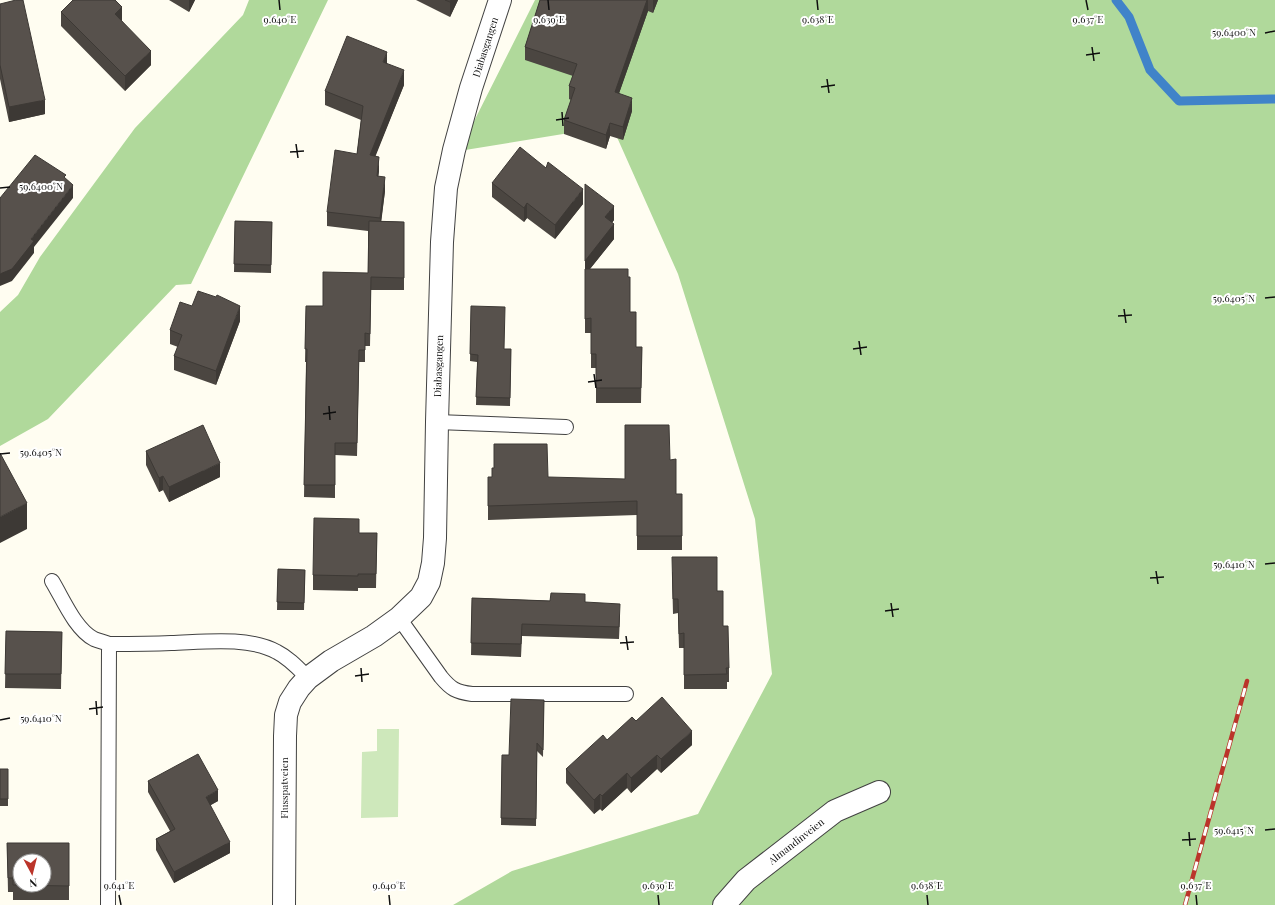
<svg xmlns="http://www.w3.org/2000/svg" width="1275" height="905" font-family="'Playfair Display',serif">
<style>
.green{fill:#cee8bb}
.forest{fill:#b0d99b}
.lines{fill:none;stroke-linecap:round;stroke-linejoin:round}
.stream{stroke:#4083c9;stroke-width:9}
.lane-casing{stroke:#424242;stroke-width:16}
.street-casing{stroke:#424242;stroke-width:24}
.lane{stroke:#fff;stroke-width:14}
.street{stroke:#fff;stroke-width:22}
.rail-casing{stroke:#bb342a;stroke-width:4.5}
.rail{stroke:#fff;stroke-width:3;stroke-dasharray:9;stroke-linecap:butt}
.wall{fill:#4b4641}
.shaded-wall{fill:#3d3935}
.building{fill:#57514c;stroke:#3d3935;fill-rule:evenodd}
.ticks{fill:none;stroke:#0f0f0f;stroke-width:1.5}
.labels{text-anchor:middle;stroke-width:4;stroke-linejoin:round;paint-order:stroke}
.street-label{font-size:10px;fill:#0f0f0f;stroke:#fff}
.ticks-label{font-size:10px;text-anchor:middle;fill:#0f0f0f;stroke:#fff;stroke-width:4;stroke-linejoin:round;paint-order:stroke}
</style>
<rect width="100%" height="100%" fill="#fffdf1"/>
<path class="green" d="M 377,729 L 399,729 L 398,817 L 361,818 L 362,752 L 377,751 Z"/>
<path class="forest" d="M 249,0 L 328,0 L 191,284 L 176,285 L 48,419 L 0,446 L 0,312 L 18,295 L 40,257 L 135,128 L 243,15 Z
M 535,0 L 1275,0 L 1275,905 L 453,905 L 512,871 L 698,814 L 772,674 L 755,519 L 678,274 L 612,126 L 459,151 Z"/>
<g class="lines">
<path class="stream" d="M 1116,0 L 1129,17 L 1150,70 L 1179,101 L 1275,99"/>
<defs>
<path id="lane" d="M 437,422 L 566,427
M 52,581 C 63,599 75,629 94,639 C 99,641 104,642 109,644 C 130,644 150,644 171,643 C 203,642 248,636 277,652 C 289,658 298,668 308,678
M 399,618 L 441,677 C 451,689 456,692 472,694 L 626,694
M 108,905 L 109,644"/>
<path id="street" d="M 284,905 L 285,736 L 286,715 L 290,702 L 299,688 L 308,678 L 331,661 L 374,636 L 399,618 L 421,597 L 429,582 L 433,563 L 435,538 L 437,422 L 442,242 L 446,188 L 454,150 L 471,88 L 500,0
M 724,905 L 746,880 L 835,811 L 879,792"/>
</defs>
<use href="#lane" class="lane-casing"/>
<use href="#street" class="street-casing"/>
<use href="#lane" class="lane"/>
<use href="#street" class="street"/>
<defs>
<path id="rail" d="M 1185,905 L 1247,681"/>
</defs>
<use href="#rail" class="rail-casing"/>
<use href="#rail" class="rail"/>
</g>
<path class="wall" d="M 169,0 L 195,0 L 189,12 Z
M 416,0 L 458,0 L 450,17 Z
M 540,0 L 658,0 L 653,13 L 648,11 L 619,93 L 632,111 L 623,140 L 610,136 L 606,149 L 564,134 L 564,120 L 571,100 L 569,99 L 569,86 L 573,76 L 525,60 L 525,47 Z
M 0,4 L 45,114 L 9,122 L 0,79 Z
M 61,12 L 122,21 L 151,65 L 125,91 L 61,26 Z
M 387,64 L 404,85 L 375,156 L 379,171 L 378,176 L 385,191 L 381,221 L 404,222 L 404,290 L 371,290 L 370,346 L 365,346 L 365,362 L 359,362 L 357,456 L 335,455 L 335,498 L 304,497 L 306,362 L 305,362 L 306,306 L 323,306 L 368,273 L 368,231 L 327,226 L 327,212 L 357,154 L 361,120 L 325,105 L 325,91 Z
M 492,183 L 583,204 L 555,239 L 527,218 L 524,222 L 492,197 Z
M 585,184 L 614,220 L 612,223 L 614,239 L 590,269 L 628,277 L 630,312 L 636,347 L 642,347 L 641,403 L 596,403 L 596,368 L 591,368 L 591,333 L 585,333 Z
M 235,221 L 272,222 L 271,273 L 234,272 Z
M 192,306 L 240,321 L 216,385 L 174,370 L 174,356 L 178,347 L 170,344 L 170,330 Z
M 471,306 L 504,349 L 511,349 L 510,406 L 476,405 L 477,362 L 470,361 Z
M 146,451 L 220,477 L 169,502 L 163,490 L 159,492 L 146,465 Z
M 670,460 L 676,494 L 682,494 L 682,550 L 637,550 L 637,515 L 488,520 L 488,477 L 625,479 Z
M 359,533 L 377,533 L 376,588 L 358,588 L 358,591 L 313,590 L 313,575 Z
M 278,569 L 305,570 L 304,610 L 277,610 Z
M 672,572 L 717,591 L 723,626 L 729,668 L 729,682 L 727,682 L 727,689 L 684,689 L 684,648 L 679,648 L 678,613 L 673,614 Z
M 472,598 L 585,602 L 620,616 L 619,639 L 522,636 L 521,657 L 471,655 Z
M 6,631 L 62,632 L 61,689 L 5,688 Z
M 544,700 L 543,757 L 537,751 L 536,826 L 501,825 L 502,755 L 509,755 Z
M 636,721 L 692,745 L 661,773 L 657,769 L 631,793 L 627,788 L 602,811 L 600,809 L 594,814 L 566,783 L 566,769 L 607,740 Z
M 0,769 L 8,769 L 8,806 L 0,806 Z
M 148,781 L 218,801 L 210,805 L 230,853 L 174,883 L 156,850 L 156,839 L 170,831 L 148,792 Z
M 7,843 L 69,843 L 69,900 L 13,900 L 13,892 L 8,892 Z"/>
<path class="shaded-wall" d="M 189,0 L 195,0 L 189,12 Z
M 451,0 L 458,0 L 450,17 L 450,2 Z
M 647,0 L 648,0 L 648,11 L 615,105 L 615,92 Z
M 653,0 L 658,0 L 653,13 Z
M 122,7 L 122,21 L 115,29 L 115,14 Z
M 151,51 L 151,65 L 125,91 L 125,76 Z
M 387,52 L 387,67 L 383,62 Z
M 404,70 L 404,85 L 370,170 L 370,155 Z
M 632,98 L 632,111 L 623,140 L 623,127 Z
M 45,100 L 45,114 L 9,122 L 9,107 Z
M 610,123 L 610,136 L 606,149 L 606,135 Z
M 379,157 L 379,171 L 377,190 L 377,176 Z
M 385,177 L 385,191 L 380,232 L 380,218 Z
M 73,185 L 73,198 L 34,247 L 34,253 L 12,281 L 0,286 L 0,274 L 31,239 Z
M 583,189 L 583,204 L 555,239 L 555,225 Z
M 527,203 L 527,218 L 524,222 L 524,208 Z
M 614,206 L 614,220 L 605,232 L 605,217 Z
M 614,224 L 614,239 L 585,275 L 585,261 Z
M 240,306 L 240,321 L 216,385 L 216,371 Z
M 220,463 L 220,477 L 169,502 L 169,487 Z
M 163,476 L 163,490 L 159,492 L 159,478 Z
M 27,503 L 27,529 L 0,543 L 0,517 Z
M 692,731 L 692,745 L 661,773 L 661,759 Z
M 657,755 L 657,769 L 631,793 L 631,778 Z
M 627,773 L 627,788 L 602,811 L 602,796 Z
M 218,790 L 218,801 L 206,808 L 206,797 Z
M 600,794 L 600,809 L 594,814 L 594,800 Z
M 230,842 L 230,853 L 174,883 L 174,872 Z"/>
<path class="building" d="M 16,0 L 23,0 L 45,100 L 9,107 L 0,65 L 0,4 Z
M 73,0 L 115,0 L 122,7 L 115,14 L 151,51 L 125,76 L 61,12 Z
M 445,0 L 451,0 L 450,2 Z
M 540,0 L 647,0 L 615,92 L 632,98 L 623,127 L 610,123 L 606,135 L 564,120 L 575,88 L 569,86 L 577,64 L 525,47 Z
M 347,36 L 387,52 L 383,62 L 404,70 L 370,155 L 379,157 L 377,176 L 385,177 L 380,218 L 327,212 L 335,150 L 357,154 L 363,106 L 325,91 Z
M 520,147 L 546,168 L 548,162 L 583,189 L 555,225 L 527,203 L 524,208 L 492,183 Z
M 35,155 L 66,175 L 64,177 L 73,185 L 31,239 L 34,241 L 12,269 L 0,274 L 0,198 Z
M 585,184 L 614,206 L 605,217 L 614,224 L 585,261 Z
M 235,221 L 272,222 L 271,265 L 234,264 Z
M 369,221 L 404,222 L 404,278 L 371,277 L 370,334 L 365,333 L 365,350 L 359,350 L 357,443 L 335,443 L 335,485 L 304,485 L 307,349 L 305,349 L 306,306 L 323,306 L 323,272 L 368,273 Z
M 585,269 L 628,269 L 628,277 L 630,277 L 630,312 L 636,312 L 636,347 L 642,347 L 641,388 L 596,388 L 596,354 L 591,354 L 591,318 L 585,319 Z
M 198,291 L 216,297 L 217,295 L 240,306 L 216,371 L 174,356 L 182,335 L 170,330 L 180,302 L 192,306 Z
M 471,306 L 505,307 L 504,349 L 511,349 L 510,398 L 476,397 L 478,355 L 470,354 Z
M 203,425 L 220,463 L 169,487 L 163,476 L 159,478 L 146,451 Z
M 625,425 L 669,425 L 670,460 L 676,459 L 676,494 L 682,494 L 682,536 L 637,536 L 637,501 L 488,506 L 488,477 L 492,477 L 492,468 L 494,468 L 494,444 L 547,444 L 548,477 L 625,479 Z
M 0,453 L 27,503 L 0,517 Z
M 314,518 L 359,519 L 359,533 L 377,533 L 376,574 L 358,574 L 358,576 L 313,575 Z
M 672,557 L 717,557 L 717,591 L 723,591 L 723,626 L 728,626 L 729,668 L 726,668 L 727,674 L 684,675 L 684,633 L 679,634 L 678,599 L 673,599 Z
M 278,569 L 305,570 L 304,603 L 277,602 Z
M 551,593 L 585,594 L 585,602 L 620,604 L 619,627 L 522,624 L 521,644 L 471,643 L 472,598 L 550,601 Z
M 6,631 L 62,632 L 61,674 L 5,674 Z
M 662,697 L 692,731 L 661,759 L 657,755 L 631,778 L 627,773 L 602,796 L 600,794 L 594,800 L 566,769 L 603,735 L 607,740 L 632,717 L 636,721 Z
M 511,699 L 544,700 L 543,750 L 537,743 L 536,819 L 501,818 L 502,755 L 509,755 Z
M 198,754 L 218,790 L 206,797 L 230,842 L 174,872 L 156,839 L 175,829 L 148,781 Z
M 0,769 L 8,769 L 8,799 L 0,799 Z
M 7,843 L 69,843 L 69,886 L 13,885 L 13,878 L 8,878 ZM 20,861 L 44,861 L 44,885 L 20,885 Z"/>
<path class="ticks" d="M 279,0 L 280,10M 548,0 L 549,10M 817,0 L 818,10M 1086,0 L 1088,10M 1265,33 L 1275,31M 1092,47 L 1094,61M 1086,55 L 1100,53M 827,79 L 829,93M 821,87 L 835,85M 562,112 L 563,126M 556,120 L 569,118M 296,144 L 298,158M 290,152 L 304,151M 0,188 L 10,187M 1265,298 L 1275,297M 1124,309 L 1126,323M 1118,316 L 1132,315M 859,341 L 861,355M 853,349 L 867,347M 594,374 L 596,388M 588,382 L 602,380M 329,406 L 330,420M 323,414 L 336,412M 0,454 L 10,453M 1265,564 L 1275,563M 1156,571 L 1158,584M 1150,578 L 1164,577M 891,603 L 893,617M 885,611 L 899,609M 626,636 L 628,650M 620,643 L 634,642M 361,668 L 362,682M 355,676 L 369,674M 96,701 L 97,715M 89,709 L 103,707M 0,720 L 10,718M 1265,830 L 1275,829M 1189,832 L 1190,846M 1182,840 L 1196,839M 119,895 L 121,905M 389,895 L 390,905M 658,895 L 659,905M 927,895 L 928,905M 1196,895 L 1197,905"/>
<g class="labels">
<g class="street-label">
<text transform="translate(485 47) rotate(-72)" y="4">Diabasgangen</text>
<text transform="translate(438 366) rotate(-88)" y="4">Diabasgangen</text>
<text transform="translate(284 788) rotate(-90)" y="4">Flusspatveien</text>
<text transform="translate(796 841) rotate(-38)" y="4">Almandinveien</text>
</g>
</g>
<g class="ticks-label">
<text x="280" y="23">9.640°E</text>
<text x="549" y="23">9.639°E</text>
<text x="818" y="23">9.638°E</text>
<text x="1088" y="23">9.637°E</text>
<text x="1234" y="36">59.6400°N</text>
<text x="41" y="190">59.6400°N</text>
<text x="1234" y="302">59.6405°N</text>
<text x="41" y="456">59.6405°N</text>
<text x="1234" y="568">59.6410°N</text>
<text x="41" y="722">59.6410°N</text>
<text x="1234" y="834">59.6415°N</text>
<text x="119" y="889">9.641°E</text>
<text x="389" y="889">9.640°E</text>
<text x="658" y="889">9.639°E</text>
<text x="927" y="889">9.638°E</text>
<text x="1196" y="889">9.637°E</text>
</g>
<g transform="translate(32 873) rotate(173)"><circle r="19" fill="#ffffff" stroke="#9f9f9f"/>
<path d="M0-3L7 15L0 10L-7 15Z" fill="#bb342a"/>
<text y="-6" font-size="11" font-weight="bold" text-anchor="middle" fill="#0f0f0f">N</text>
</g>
</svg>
